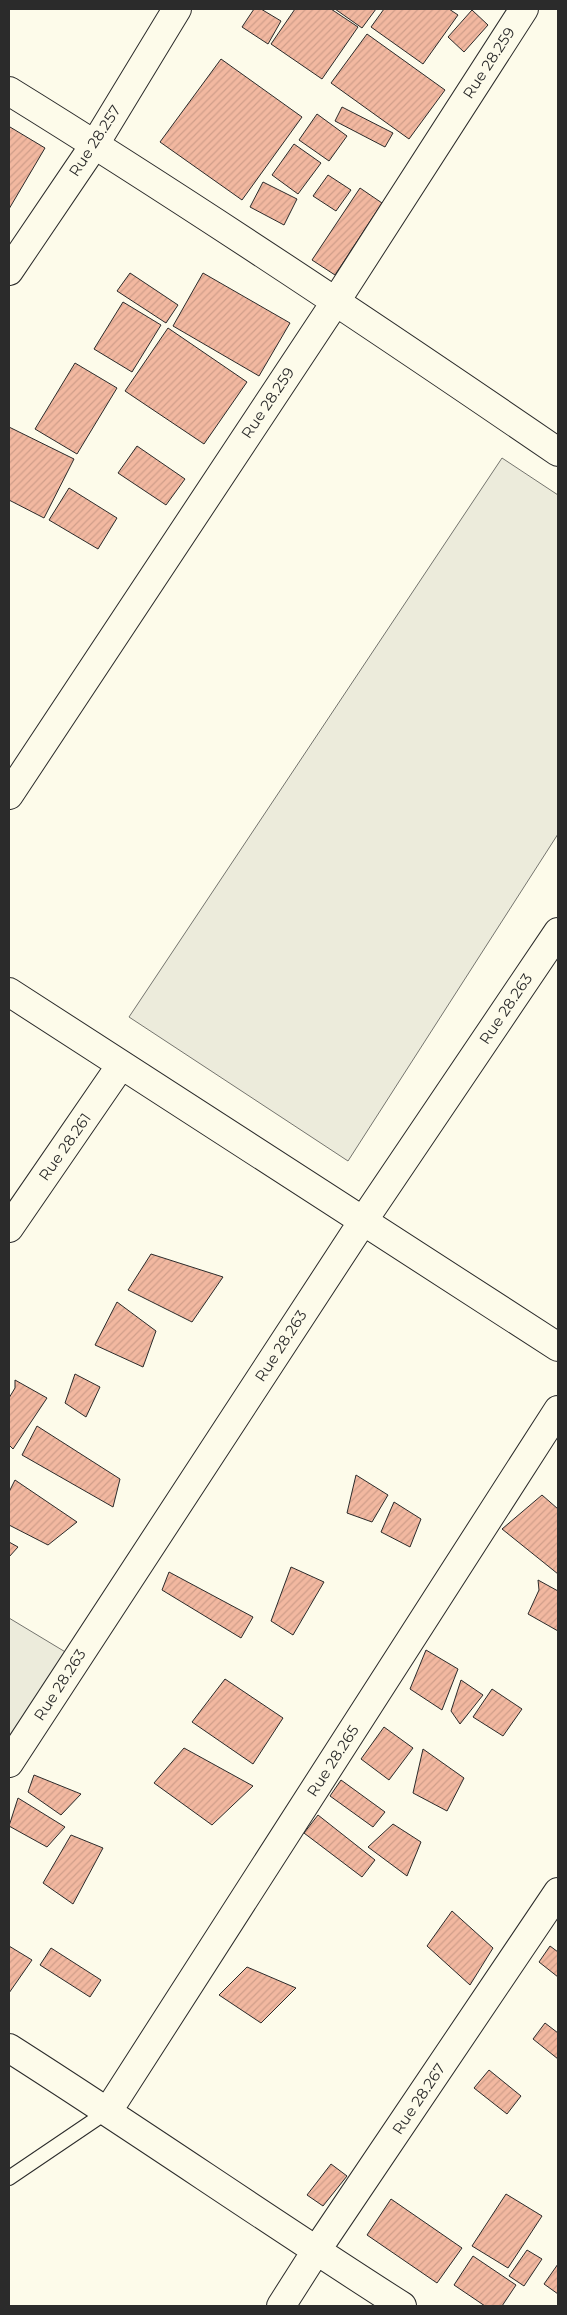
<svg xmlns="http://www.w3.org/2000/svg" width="567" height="2315" font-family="Montserrat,sans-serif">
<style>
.green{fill:#ecebdb;stroke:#74746e}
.building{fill:url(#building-hatch);stroke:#2b2b2b}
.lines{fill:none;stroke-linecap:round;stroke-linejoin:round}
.lane-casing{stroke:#2b2b2b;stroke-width:16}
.street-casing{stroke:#2b2b2b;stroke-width:30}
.secondary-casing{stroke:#2b2b2b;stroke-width:30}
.lane{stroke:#fdfbea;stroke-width:14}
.street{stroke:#fdfbea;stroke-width:28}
.secondary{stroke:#fdfbea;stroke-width:28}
.labels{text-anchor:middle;stroke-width:4;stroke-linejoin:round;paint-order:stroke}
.street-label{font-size:15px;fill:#2b2b2b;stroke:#fdfbea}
</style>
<defs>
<pattern id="building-hatch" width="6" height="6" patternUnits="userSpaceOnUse" patternTransform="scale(1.25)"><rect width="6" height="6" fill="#f2b8a0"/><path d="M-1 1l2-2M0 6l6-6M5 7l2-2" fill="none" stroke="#d09e8a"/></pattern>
</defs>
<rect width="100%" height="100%" fill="#fdfbea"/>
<path class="green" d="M 502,458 L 558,495 L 558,834 L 348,1161 L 129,1017 Z
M 9,1618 L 77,1659 L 9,1755 Z"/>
<path class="building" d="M 254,9 L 261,9 L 281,21 L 268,44 L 242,27 Z
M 295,9 L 331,9 L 358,27 L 322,79 L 271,44 Z
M 335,9 L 376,9 L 362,28 Z
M 384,9 L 449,9 L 458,15 L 423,64 L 371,27 Z
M 472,10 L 488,25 L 464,52 L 448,37 Z
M 367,34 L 445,90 L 409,139 L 331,83 Z
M 221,59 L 302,117 L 242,200 L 160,142 Z
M 342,107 L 393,133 L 385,147 L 335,121 Z
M 317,114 L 347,136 L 329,161 L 299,140 Z
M 10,127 L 45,148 L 9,209 L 9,129 Z
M 294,144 L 321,163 L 298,194 L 272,175 Z
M 328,175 L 351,190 L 336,211 L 313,196 Z
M 263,182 L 297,199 L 284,225 L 250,207 Z
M 360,188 L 382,203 L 335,275 L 312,260 Z
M 130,273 L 178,305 L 166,323 L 117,291 Z
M 203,273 L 290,323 L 259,376 L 173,326 Z
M 123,302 L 161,325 L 132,372 L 94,349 Z
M 168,328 L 247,382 L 204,444 L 125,391 Z
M 75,363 L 117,388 L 77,454 L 35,429 Z
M 9,427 L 74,459 L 44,518 L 9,500 Z
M 137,446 L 185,479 L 166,505 L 118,473 Z
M 69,488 L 117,518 L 98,549 L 49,520 Z
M 151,1254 L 223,1277 L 192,1322 L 128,1290 Z
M 117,1302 L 156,1331 L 143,1367 L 95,1345 Z
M 75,1374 L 100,1387 L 86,1417 L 65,1403 Z
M 15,1380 L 47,1398 L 13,1449 L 9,1445 L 9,1398 L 15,1388 Z
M 37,1426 L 120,1479 L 113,1507 L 22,1455 Z
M 356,1475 L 388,1495 L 372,1522 L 347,1513 Z
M 15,1480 L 77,1522 L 48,1545 L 9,1525 L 9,1492 Z
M 542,1495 L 558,1509 L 558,1574 L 502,1529 Z
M 394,1502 L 421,1519 L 410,1547 L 381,1532 Z
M 9,1542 L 18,1547 L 9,1557 Z
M 291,1567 L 324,1582 L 293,1635 L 271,1621 Z
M 169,1572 L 253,1617 L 241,1638 L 162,1590 Z
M 538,1580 L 558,1591 L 558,1631 L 528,1614 L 539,1590 Z
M 426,1650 L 458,1669 L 442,1710 L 410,1689 Z
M 225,1679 L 283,1718 L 253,1764 L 192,1722 Z
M 461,1680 L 483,1695 L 460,1724 L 451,1711 Z
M 492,1689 L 522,1709 L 503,1736 L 473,1717 Z
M 384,1727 L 413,1748 L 389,1780 L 361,1759 Z
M 184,1748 L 253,1786 L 212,1825 L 154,1783 Z
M 423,1749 L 464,1778 L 447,1811 L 413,1793 Z
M 34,1775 L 81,1794 L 61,1815 L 28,1792 Z
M 341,1780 L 385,1812 L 373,1827 L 330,1796 Z
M 18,1798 L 65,1827 L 47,1847 L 9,1826 Z
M 318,1815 L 375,1860 L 362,1877 L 304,1833 Z
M 393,1824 L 421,1842 L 407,1876 L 368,1847 Z
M 71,1835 L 103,1848 L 73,1904 L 43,1883 Z
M 452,1911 L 493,1948 L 470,1985 L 427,1946 Z
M 9,1946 L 32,1960 L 9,1993 Z
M 550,1946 L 558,1952 L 558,1977 L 539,1962 Z
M 51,1948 L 101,1980 L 90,1997 L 40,1965 Z
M 247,1967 L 296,1988 L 261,2023 L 219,1995 Z
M 545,2023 L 558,2033 L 558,2059 L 533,2039 Z
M 489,2070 L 521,2096 L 507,2114 L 474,2088 Z
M 331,2164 L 347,2176 L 323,2206 L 307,2195 Z
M 506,2194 L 542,2216 L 508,2268 L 472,2246 Z
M 391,2199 L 462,2248 L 437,2283 L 367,2235 Z
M 527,2250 L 542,2259 L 524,2286 L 509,2276 Z
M 473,2256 L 516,2285 L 502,2306 L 485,2306 L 454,2285 Z
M 558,2264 L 558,2294 L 544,2284 Z"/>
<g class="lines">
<defs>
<path id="lane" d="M 9,2178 L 108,2111"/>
<path id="street" d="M 9,91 C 195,206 377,328 558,452
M 9,795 L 336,301 L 524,9
M 9,992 L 558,1347
M 9,1228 L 121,1065
M 9,1763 L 363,1221 L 558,932
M 9,2048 C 141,2132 270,2222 402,2306
M 108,2111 L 558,1410
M 281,2306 L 316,2251 L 558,1892"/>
<path id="secondary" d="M 9,271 L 95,144 L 177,9"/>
</defs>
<use href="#lane" class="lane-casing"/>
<use href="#street" class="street-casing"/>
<use href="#secondary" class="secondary-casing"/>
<use href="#lane" class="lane"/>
<use href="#street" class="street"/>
<use href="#secondary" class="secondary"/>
</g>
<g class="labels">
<g class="street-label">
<text transform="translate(489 63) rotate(-57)" y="5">Rue 28.259</text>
<text transform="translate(95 141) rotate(-57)" y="5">Rue 28.257</text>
<text transform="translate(268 403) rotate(-56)" y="5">Rue 28.259</text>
<text transform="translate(506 1009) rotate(-56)" y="5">Rue 28.263</text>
<text transform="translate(65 1147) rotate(-55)" y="5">Rue 28.261</text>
<text transform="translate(281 1346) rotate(-57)" y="5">Rue 28.263</text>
<text transform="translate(60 1685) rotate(-57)" y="5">Rue 28.263</text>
<text transform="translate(333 1761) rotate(-57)" y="5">Rue 28.265</text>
<text transform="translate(419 2099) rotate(-56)" y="5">Rue 28.267</text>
</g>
</g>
<rect width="567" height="2315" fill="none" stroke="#2b2b2b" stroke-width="20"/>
</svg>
